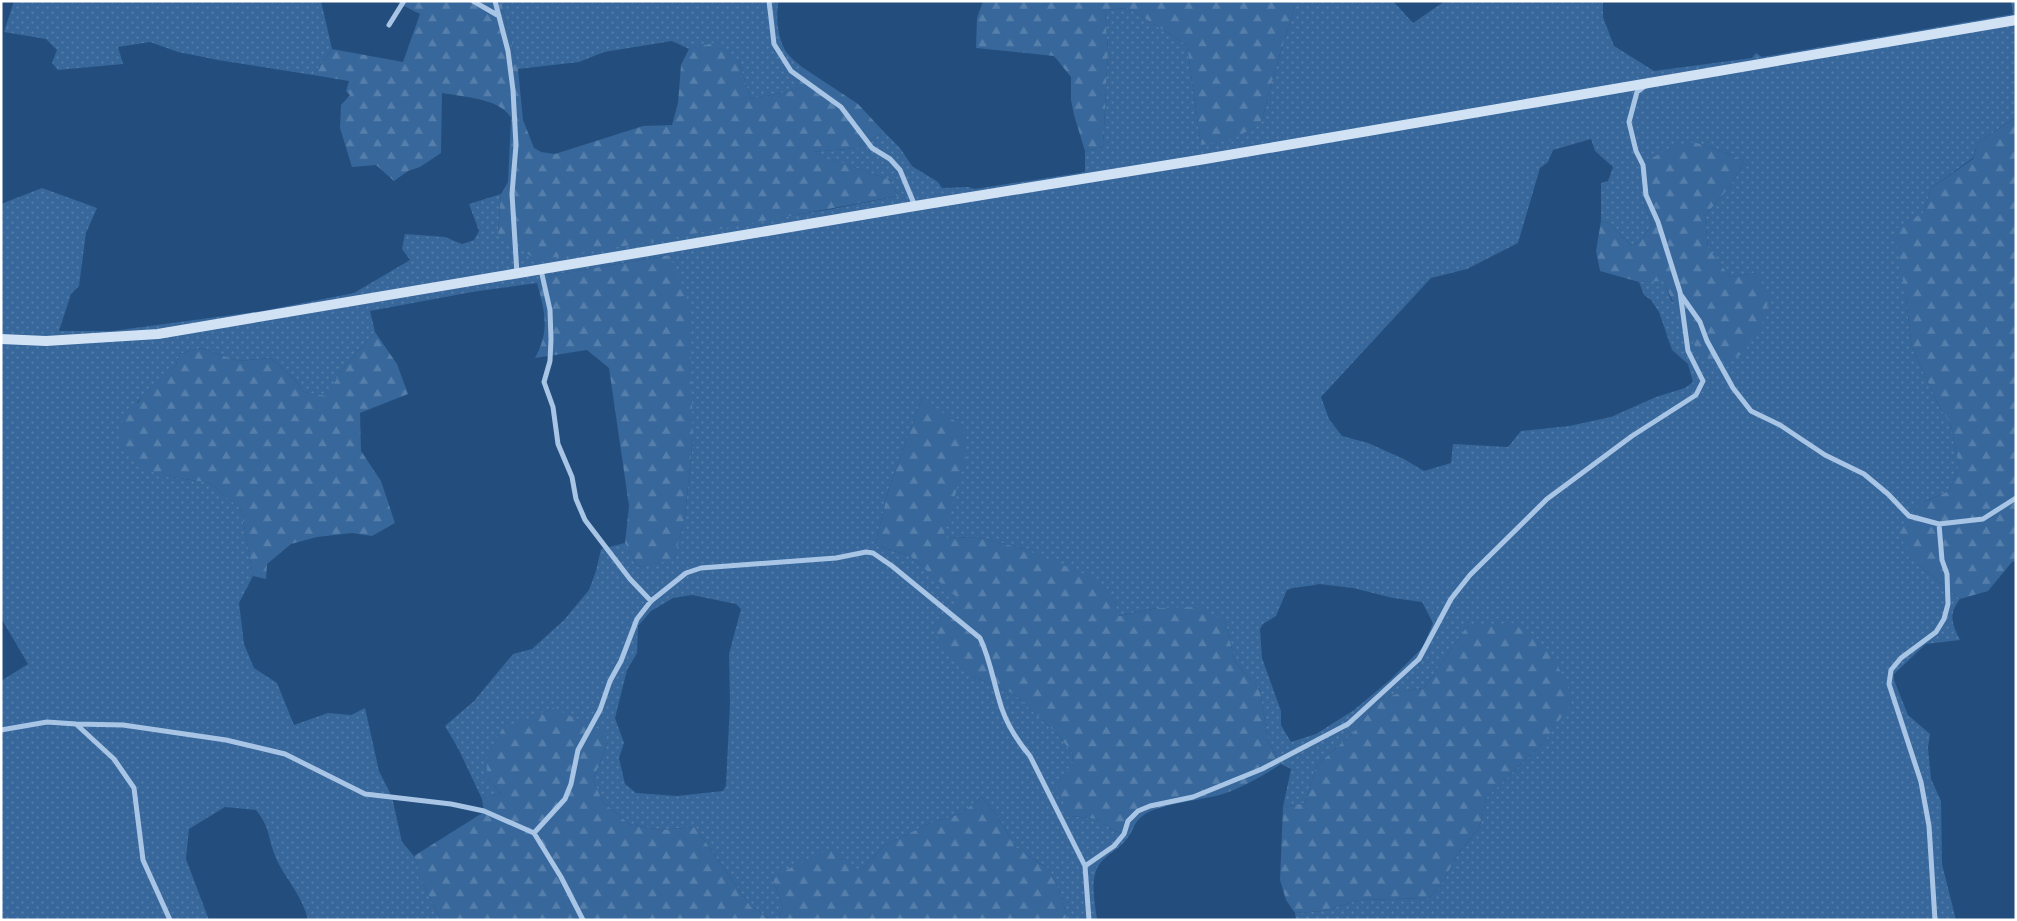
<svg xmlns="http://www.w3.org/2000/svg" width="2017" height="921" font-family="'Source Sans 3',sans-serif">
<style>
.grass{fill:url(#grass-dots);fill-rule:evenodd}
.forest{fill:url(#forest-firs)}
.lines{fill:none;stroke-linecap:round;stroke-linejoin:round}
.street{stroke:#a8c5e6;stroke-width:5}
.secondary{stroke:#d1e2f5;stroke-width:10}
</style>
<defs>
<pattern id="grass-dots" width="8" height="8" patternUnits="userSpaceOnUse" patternTransform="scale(1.25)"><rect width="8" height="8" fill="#37679b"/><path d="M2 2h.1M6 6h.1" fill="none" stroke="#557eaa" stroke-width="1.8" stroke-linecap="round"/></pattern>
<pattern id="forest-firs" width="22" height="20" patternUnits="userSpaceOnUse" patternTransform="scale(1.25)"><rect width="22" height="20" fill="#37679b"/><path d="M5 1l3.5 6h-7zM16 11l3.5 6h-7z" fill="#557eaa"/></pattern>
</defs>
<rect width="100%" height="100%" fill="#234d7d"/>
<path class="grass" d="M 14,1 L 321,1 L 332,49 L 313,75 L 218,60 L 178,52 L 150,42 L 118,47 L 123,64 L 58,70 L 52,63 L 57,50 L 46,39 L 4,32 Z
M 501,1 L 779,1 C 775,15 778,41 787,53 C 791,58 797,63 802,67 L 796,90 L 751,99 L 739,63 L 717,43 L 689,49 L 672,41 L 604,52 L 579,62 L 518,69 Z
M 1292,1 L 1393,1 L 1413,23 L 1445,1 L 1603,1 L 1603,17 L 1614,46 L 1654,71 L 1752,58 L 1756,53 L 1762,57 L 2013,14 L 2011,1 L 2016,1 L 2016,117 L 1978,143 L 1973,158 L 1931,188 L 1924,212 L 1906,298 L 1912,348 L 1939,406 L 1951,425 L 1959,466 L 1949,491 L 1921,503 L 1919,565 L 1960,599 C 1948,614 1952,624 1960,640 L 1926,644 L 1894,674 L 1894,680 L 1908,715 L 1930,734 L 1928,747 L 1931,779 L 1941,801 L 1942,864 L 1956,920 L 1296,920 L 1295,913 L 1323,911 L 1359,900 L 1429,898 L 1443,882 L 1457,855 L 1479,828 L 1487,797 L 1544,742 L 1468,625 L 1424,688 L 1405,691 L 1379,700 L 1351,735 L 1317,765 L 1305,803 L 1283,807 L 1291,769 L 1281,764 L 1268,741 L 1260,690 L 1235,662 L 1225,621 L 1157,608 L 1118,616 L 1115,603 L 1024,549 L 978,537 L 942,538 L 946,524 L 922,398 L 889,488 L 875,545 L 910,556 L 961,600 L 972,676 L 1014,694 L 1053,730 L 1072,752 L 1073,767 L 1072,816 L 1096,819 L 1113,830 L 1129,836 C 1120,849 1113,850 1103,860 C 1088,874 1095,901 1097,920 L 1067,920 L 1062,897 L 1049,869 L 1015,847 L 1002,823 L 982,797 L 960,814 L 928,824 L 885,845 L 863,868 L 852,871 L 772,877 L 783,908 L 778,920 L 774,920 L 751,907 L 695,827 L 660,830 L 629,824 L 603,802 L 593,780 L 608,742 L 502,729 L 487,758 L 487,778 L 501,793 L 482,799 L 459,750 L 445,726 L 474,701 L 513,654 L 532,649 L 564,620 L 589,590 L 596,571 L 601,549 L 625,543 L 638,567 L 674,559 L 685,516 L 693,437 L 670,255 L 553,275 L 537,283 L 472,292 L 370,311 L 375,332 L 345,366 L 326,397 L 304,392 L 295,380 L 271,358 L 238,361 L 201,348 L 179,354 L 176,365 L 137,402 L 166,476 L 210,483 L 241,509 L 253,576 L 239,603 L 244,644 L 254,668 L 277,683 L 294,725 L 328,713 L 351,715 L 365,708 L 379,771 L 392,797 L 402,842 L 414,856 L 418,867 L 418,874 L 441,920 L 308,920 C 302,893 282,876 274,853 C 267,833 270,828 256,810 L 225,807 L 189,829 L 186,859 L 209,920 L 1,920 L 1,681 L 28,664 L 1,618 L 1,204 L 42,188 L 97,208 L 86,233 L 79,286 L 71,294 L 59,331 L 112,331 L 262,311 L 354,293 L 410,260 L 402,249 L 405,234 L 445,237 L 462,244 L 474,240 L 479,231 L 469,204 L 501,194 L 498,234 L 777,218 L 832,209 L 898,196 L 890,180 L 812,152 L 857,148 L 884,132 L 900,148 L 912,166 L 938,182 L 942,188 L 968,187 L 975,189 L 1085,172 L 1085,151 L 1103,147 L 1108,51 L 1105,10 L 1128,8 L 1187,45 L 1201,145 L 1261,123 L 1276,67 L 1294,10 ZM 1591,139 L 1595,151 L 1613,167 L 1608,181 L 1601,183 L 1601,221 L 1609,223 L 1631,245 L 1640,242 L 1652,225 L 1642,198 L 1695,142 C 1711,149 1730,152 1744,162 L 1730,186 L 1705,216 L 1708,249 L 1730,277 L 1756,273 L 1672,302 L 1663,280 L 1639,282 L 1644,295 L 1651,300 L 1659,312 L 1672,350 L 1688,364 L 1693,382 L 1685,388 L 1656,397 L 1611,417 L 1569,426 L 1521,431 L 1508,447 L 1453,444 L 1451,463 L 1424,471 L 1404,459 L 1368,443 L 1342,436 L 1329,419 L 1321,397 L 1431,278 L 1467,269 L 1518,243 L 1540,168 L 1548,162 L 1553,150 ZM 1319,584 L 1353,588 L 1393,598 L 1422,602 L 1433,623 L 1423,647 L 1391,679 L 1354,710 L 1316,734 L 1291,742 L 1281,725 L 1281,711 L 1262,658 L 1260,629 L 1263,624 L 1276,616 L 1287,590 C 1296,586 1308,587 1319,584 ZM 692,595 L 736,604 L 741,609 L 729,654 L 730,703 L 726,785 L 723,791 L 677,796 L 636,793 L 625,784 L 619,758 L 624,743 L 615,718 L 627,670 L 637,653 L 638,626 L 651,611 L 673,598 Z"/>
<path class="forest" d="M 394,1 L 501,1 L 518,69 L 523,120 L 534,148 L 541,152 L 555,154 L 643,126 L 672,125 L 678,103 L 681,65 L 689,49 L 717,42 L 739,63 L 751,99 L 796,90 L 802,67 L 858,104 L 884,132 L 857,148 L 813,152 L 890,180 L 898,196 L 650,242 L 537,260 L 498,234 L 501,194 L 508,182 L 511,118 C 500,98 463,97 442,93 L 441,153 L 420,167 L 408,171 L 394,181 L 376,165 L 352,167 L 340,128 L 341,105 L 350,95 L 346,91 L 349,81 L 313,75 L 332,49 L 403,62 L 420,14 Z
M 983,1 L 1292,1 L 1294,10 L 1276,67 L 1261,123 L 1232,140 L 1201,145 L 1187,45 L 1128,8 L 1105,10 L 1108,51 L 1103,147 L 1085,151 L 1074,115 L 1071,100 L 1071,77 L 1054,56 L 976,48 L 977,18 Z
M 2016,117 L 2016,561 L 2012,562 L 1988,591 L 1960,599 L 1919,565 L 1896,532 L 1921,503 L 1949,491 L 1959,466 L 1951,425 L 1939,406 L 1912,348 L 1906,298 L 1894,230 L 1924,212 L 1931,188 L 1973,159 L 1978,143 Z
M 1695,142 C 1711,149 1730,152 1744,162 L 1730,186 L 1705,216 L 1708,248 L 1730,277 L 1756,273 L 1770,294 L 1763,322 L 1743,354 L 1729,360 L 1702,361 L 1663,281 L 1639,282 L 1600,271 L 1596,251 L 1601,221 L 1609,223 L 1631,245 L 1640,242 L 1652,225 L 1642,198 L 1646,162 L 1669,148 Z
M 670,255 L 689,306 L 693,437 L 685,516 L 674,560 L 638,567 L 625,543 L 629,506 L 609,368 L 587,350 L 535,358 C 550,330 545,313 537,283 L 553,275 Z
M 375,332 L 397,364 L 408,394 L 360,413 L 361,451 L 381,481 L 395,523 L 372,536 L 352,533 L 317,537 L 291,544 L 267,564 L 266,579 L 253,576 L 241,509 L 210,483 L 166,476 L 139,468 L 121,445 L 120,425 L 146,392 L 176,365 L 179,354 L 201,348 L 238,361 L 271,358 L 295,380 L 304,392 L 326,396 L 345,366 Z
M 922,398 L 963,427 L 966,457 L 943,538 L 978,537 L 1024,549 L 1082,573 L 1104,584 L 1115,603 L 1119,616 L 1157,608 L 1199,607 L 1225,621 L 1235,662 L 1260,690 L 1268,741 L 1281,764 C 1264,775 1243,787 1223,794 C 1202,801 1154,803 1139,819 C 1135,823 1132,831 1129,836 L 1113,830 L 1096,819 L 1072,816 L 1058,794 L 1055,781 L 1073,767 L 1072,752 L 1053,730 L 1014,694 L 972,676 L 951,659 L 931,626 L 960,600 L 910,556 L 875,545 L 889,488 Z
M 1513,623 L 1549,650 L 1567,684 L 1572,702 L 1544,742 L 1487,797 L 1479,828 L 1457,855 L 1443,882 L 1429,898 L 1359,900 L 1323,911 L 1295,913 L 1286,900 L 1280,880 L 1283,807 L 1305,803 L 1317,765 L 1351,735 L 1379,700 L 1405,691 L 1424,688 L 1468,625 Z
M 553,708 L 605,732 L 608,742 L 593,780 L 603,802 L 629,824 L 660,830 L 695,827 L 751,907 L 774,920 L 441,920 L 418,874 L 418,867 L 414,856 L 484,812 L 482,799 L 501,793 L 487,778 L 487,757 L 502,729 Z
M 982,797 L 1002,823 L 1015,847 L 1049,869 L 1062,897 L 1067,920 L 778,920 L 783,908 L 772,877 L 831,848 L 851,870 L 863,868 L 885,845 L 928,824 L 960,814 Z"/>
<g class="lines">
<path class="street" d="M 473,1 L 499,16
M 495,1 L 508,51 L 513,90 L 516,145 L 512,194 L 517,274
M 769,1 L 774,44 L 791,71 L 841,107 L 872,148 L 890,159 L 900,170 L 915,206
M 389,25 L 404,1
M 541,270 L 550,310 L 551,339 L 550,361 L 544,382 L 553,407 L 558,444 L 572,477 L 576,499 L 585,520 L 630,579 L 651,601
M 1681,295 L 1700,322 L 1707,341 L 1733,388 L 1751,411 L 1780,425 L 1825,455 L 1864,474 L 1888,494 L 1909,516 L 1939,524 L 1983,519 L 2016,498
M 76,724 L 123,725 L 226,740 L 285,754 L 365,794 L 451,804 L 484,811 L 534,833 L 561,877 L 583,920
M 1,730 L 47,722 L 76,724 L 114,759 L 134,788 L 143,860 L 170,920
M 534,833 L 565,799 L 571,784 L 578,750 L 600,710 L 610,681 L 621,661 L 637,619 L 651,601 L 686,573 L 701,568 L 836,558 L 866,552 L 873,553 L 892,566 L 980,638 C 991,661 994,686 1002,709 C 1008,726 1019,743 1030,756 L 1085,866
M 1089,920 L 1085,866 L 1114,846 L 1124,834 L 1128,821 L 1138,811 L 1150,806 L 1193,797 L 1262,769 L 1348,724 L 1419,659 L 1451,599 L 1470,575 L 1547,499 L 1632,436 L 1696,395 L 1703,381 L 1688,351 L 1680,292 L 1658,222 L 1646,195 L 1643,165 L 1636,151 L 1629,122 L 1637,92 L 1645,86
M 1935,920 L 1929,826 L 1921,782 L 1889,684 L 1891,670 L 1901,658 L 1936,632 L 1944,619 L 1948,604 L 1947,574 L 1942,560 L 1939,524"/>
<path class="secondary" d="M 1,339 L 46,341 L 158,334 L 915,206 L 1205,159 L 2016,20"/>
</g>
<rect width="2017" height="921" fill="none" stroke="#ffffff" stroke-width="5"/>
</svg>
